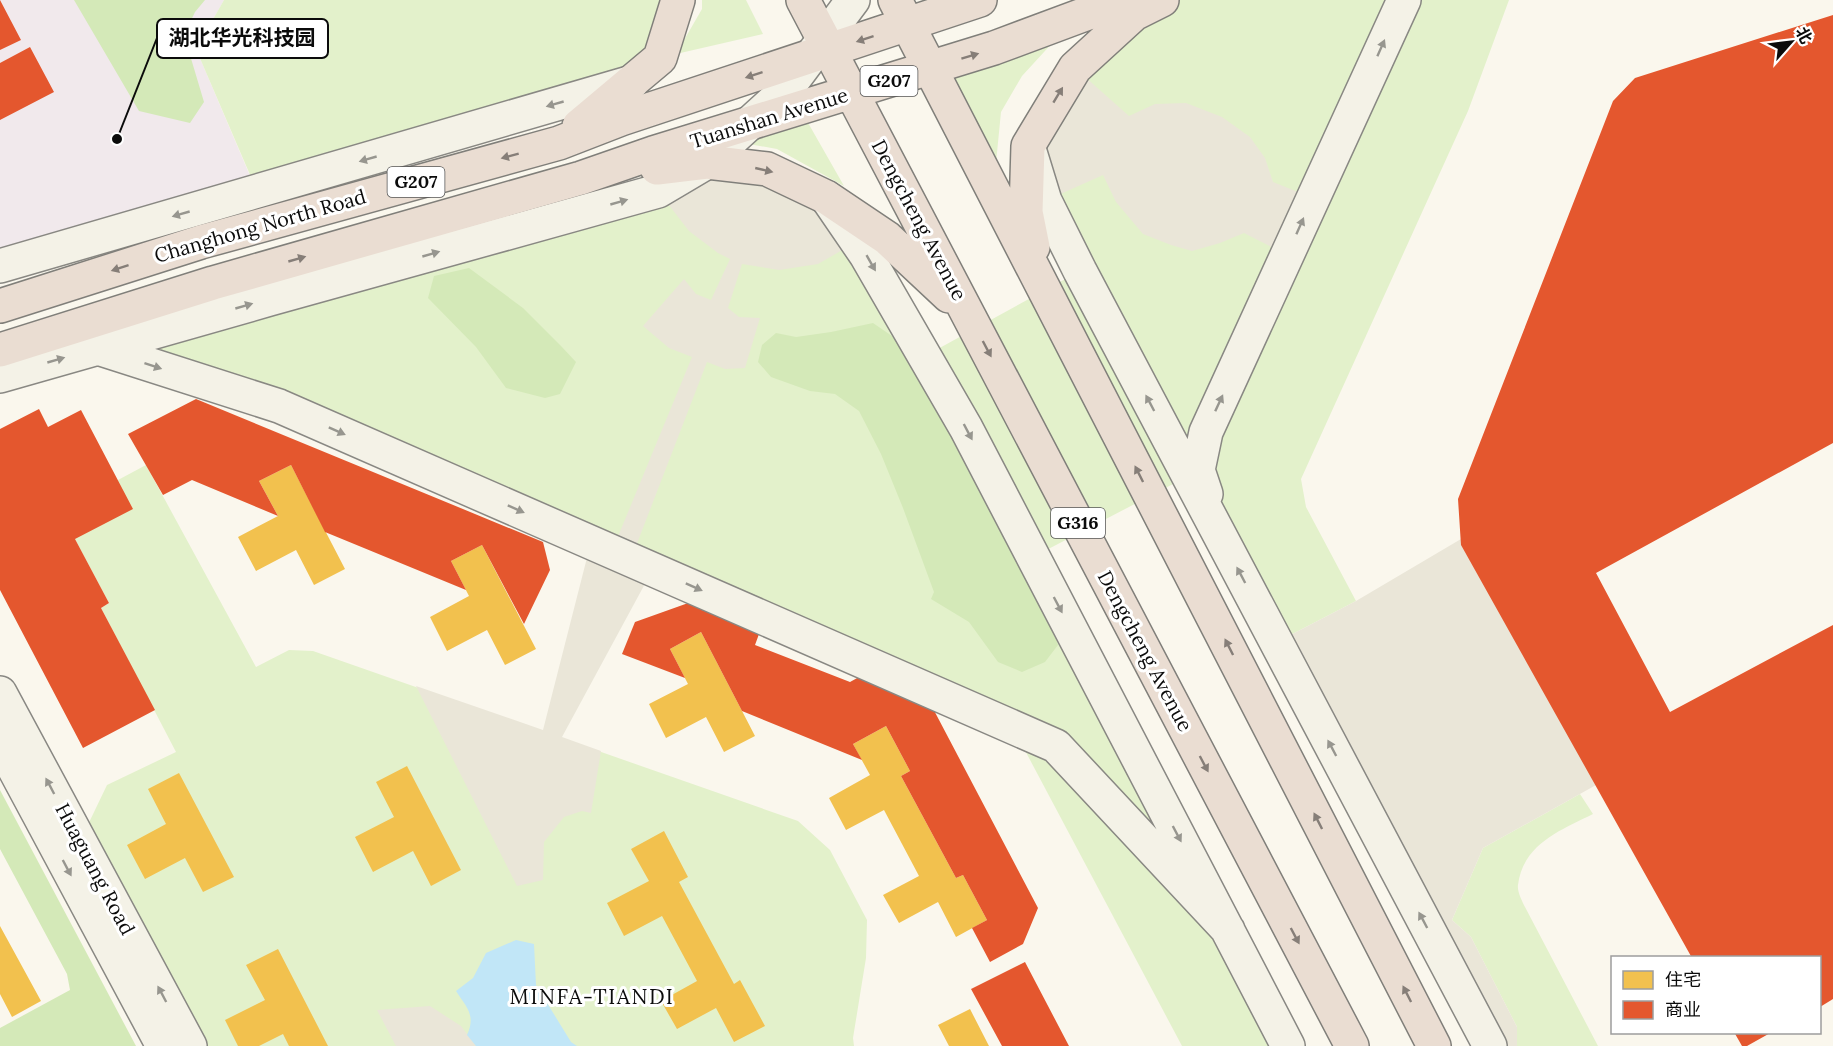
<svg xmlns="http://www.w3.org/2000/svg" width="1833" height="1046" font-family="Lora,'Noto Sans SC',serif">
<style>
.industrial{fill:#f1e9ec}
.green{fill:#e3f1cb}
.forest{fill:#d4e9b8}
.plaza{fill:#eae6d8}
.water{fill:#c1e6f7}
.homes{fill:#f2c14e}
.shops{fill:#e4572e}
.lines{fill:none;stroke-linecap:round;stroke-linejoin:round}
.secondary-casing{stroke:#898883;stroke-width:36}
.highway-casing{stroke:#807f7a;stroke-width:36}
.secondary{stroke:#f4f2e7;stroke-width:33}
.highway{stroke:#eaddd2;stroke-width:33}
.oneway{fill:#867e78}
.oneway2{fill:#97968f}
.labels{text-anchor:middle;stroke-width:6;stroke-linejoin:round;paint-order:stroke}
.shield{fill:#fff;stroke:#545454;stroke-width:1.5}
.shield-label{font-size:18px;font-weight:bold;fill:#0b0b0b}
.street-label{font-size:20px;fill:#0b0b0b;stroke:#fff}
.neighbourhood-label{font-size:21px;letter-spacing:1.5px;fill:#0b0b0b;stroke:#fff}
.leader{fill:none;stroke:#0b0b0b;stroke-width:2}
.callout-dot{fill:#0b0b0b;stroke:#fff;stroke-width:2}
.callout{fill:#fff;stroke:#0b0b0b;stroke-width:2}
.callout-label{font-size:21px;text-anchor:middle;font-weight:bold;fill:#0b0b0b}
</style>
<rect width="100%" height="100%" fill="#faf7ed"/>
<path class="industrial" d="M 0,0 L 224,0 L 196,49 L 250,176 L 0,250 Z"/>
<path class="green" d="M 224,0 L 678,0 L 660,58 L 257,191 L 196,49 Z
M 702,0 L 746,0 L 763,34 L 676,54 L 702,9 Z
M 1159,0 L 1509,0 L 1468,111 L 1301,479 L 1306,507 L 1356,601 L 1277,642 L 1198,471 L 1033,557 L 1288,1046 L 1182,1046 L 1012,726 L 98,348 L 658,191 L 826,197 L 925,356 L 1080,271 L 1045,201 L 1075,68 Z
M 1055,40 L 1022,76 L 1001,112 L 995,173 L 949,73 Z
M 807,121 L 844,186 L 777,149 L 726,140 Z
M 146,465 L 256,667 L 289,650 L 313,651 L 798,821 L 830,850 L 867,920 L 866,958 L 853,1038 L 854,1046 L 190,1046 L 83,835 L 107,785 L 176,752 L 101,608 L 109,603 L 75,539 L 118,480 Z
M 1580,794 L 1593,814 C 1561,830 1523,844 1518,885 C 1517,891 1522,901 1525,907 L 1598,1046 L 1517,1046 L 1517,1027 L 1471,937 L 1452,920 L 1483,848 Z"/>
<path class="forest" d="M 74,0 L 205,0 L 195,12 L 184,35 L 204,102 L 190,123 L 139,111 Z
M 469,268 L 523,308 L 561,346 L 576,362 L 560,394 L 545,398 L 506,388 L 476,347 L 428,298 L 434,276 Z
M 873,323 L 892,336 L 906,351 L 1045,604 L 1058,645 L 1045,662 L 1022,672 L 998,662 L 969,622 L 931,599 L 934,592 L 903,508 L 881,454 L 859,411 L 835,394 L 810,391 L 771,377 L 758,362 L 762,345 L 776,333 L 796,337 L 831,332 Z
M 0,790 L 136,1046 L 0,1046 L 0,1028 L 70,990 L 67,974 L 0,849 Z"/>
<path class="plaza" d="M 1075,68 L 1129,116 L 1155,104 L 1186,103 L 1222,117 L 1250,137 L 1265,158 L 1273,182 L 1313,198 L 1287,255 L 1244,233 L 1220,243 L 1192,251 L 1171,245 L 1143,234 L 1116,202 L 1103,175 L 1045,201 L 1028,146 Z
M 707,162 L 767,169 L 858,241 L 818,264 L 779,270 L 742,264 L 728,308 L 739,317 L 760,318 L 745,368 L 725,369 L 707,362 L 631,559 L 653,569 L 562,737 L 601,751 L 591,813 L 582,811 L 564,817 L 544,842 L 543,880 L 517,886 L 416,686 L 543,730 L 591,542 L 612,551 L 692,357 L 669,348 L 643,326 L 684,279 L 696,294 L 711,300 L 730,259 L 718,253 L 689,231 L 658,191 Z
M 1461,539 L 1596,785 L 1483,848 L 1452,920 L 1471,937 L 1517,1027 L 1517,1046 L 1490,1046 L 1277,642 L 1356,601 Z
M 430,1006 L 461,1026 L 476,1046 L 396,1046 L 377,1010 Z"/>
<path class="water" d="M 516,940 L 534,944 L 536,985 L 571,1042 L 577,1046 L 476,1046 L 467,1035 C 476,1015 467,1008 456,991 L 473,978 L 486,953 Z"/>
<path class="homes" d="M 291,465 L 345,569 L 314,585 L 296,550 L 256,571 L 238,537 L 278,516 L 259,481 Z
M 482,545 L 536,649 L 505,665 L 487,630 L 447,651 L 430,617 L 469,596 L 451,561 Z
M 701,632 L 755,736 L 724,752 L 706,717 L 666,738 L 649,704 L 688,684 L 670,649 Z
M 886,726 L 910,771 L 901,776 L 956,878 L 963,875 L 987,920 L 956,937 L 938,902 L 899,923 L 883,895 L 919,876 L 884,810 L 846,830 L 829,798 L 870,775 L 853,744 Z
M 407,766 L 461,870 L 431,886 L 413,851 L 373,872 L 355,837 L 394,817 L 376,782 Z
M 179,773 L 234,877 L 203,892 L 185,858 L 145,879 L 127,845 L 166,824 L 148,789 Z
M 664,831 L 688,877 L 679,882 L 734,984 L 740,980 L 765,1026 L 734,1042 L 716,1008 L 677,1029 L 661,1001 L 697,981 L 662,916 L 624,936 L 607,903 L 649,881 L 631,849 Z
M 0,926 L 41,1001 L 12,1017 L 0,994 Z
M 278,949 L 328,1046 L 289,1046 L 283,1034 L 259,1046 L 238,1046 L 225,1020 L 265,1000 L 246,965 Z
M 970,1009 L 989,1046 L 949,1046 L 938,1025 Z"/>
<path class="shops" d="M 0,0 L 21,40 L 0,50 Z
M 1833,15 L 1833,443 L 1596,573 L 1670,712 L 1833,625 L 1833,999 L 1820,1007 L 1820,958 L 1692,958 L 1461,545 L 1458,499 L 1613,101 L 1635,78 Z
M 30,47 L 54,92 L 0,120 L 0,63 Z
M 196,399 L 543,542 L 550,570 L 524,624 L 482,545 L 451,561 L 466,590 L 325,532 L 291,465 L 259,481 L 278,516 L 192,480 L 163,495 L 128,434 Z
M 39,409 L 48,427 L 81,410 L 133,509 L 75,539 L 109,603 L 101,608 L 155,710 L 83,748 L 0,590 L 0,429 Z
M 691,602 L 759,634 L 755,645 L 850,682 L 868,672 L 928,699 L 1038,908 L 1023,944 L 990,962 L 972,928 L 987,920 L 963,875 L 956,878 L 901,776 L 910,771 L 886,726 L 853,744 L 862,760 L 742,711 L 701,632 L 670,649 L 685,678 L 622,654 L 635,622 Z
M 1025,962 L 1069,1046 L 1002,1046 L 971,989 Z
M 1734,1032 L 1772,1032 L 1747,1046 L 1742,1046 Z"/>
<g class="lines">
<defs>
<path id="secondary" d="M 1030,152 L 1045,201 L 1080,271 L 1490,1046
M 827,198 L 866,255 L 966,428 L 1288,1046
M 0,266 L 632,82
M 98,348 L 279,406 L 1056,746 L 1228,930
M 0,376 L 270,299 L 658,191 L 707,162 L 786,90 L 853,0
M 1206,494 L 1198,470 L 1206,432 L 1404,0
M 0,693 L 190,1046
M 0,742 L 163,1046"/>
<path id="highway" d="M 803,0 L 1352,1046
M 895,0 L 1434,1046
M 579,126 L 660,58 L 678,0
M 657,168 L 707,162 L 767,169 L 826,197 L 887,238 L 949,296
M 1033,247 L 1026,212 L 1028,146 L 1075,68 L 1134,14 L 1162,0
M 0,306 L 201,242 L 559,143 L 621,119 L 980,0
M 0,350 L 213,283 L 581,178 L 653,153 L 994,48 L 1123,0"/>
</defs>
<use href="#secondary" class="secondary-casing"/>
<use href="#highway" class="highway-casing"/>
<use href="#secondary" class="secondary"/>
<use href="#highway" class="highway"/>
</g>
<defs><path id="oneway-solid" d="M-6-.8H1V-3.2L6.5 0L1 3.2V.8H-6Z" transform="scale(1.5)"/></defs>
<g class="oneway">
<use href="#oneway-solid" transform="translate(865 39) rotate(162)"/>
<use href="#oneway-solid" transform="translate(970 56) rotate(-17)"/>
<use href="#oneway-solid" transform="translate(754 75) rotate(162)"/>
<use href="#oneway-solid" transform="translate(1058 95) rotate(-59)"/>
<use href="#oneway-solid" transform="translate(510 156) rotate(165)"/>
<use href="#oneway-solid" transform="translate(764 170) rotate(13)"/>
<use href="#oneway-solid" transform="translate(297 259) rotate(-16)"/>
<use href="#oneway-solid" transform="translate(120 268) rotate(162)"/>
<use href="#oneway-solid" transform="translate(987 349) rotate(62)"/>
<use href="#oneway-solid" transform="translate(1139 474) rotate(-117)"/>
<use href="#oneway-solid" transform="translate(1229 647) rotate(-117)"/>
<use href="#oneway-solid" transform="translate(1204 764) rotate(62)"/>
<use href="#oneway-solid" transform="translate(1318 821) rotate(-117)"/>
<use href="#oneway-solid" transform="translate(1295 936) rotate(62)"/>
<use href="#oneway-solid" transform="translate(1407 994) rotate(-117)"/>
</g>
<g class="oneway2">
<use href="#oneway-solid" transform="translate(1381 48) rotate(-66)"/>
<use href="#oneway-solid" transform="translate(555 104) rotate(164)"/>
<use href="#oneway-solid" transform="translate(368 159) rotate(164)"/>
<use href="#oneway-solid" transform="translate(619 202) rotate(-16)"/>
<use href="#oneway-solid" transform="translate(181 214) rotate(164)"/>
<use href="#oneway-solid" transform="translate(1300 226) rotate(-66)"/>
<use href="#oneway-solid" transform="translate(431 254) rotate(-16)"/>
<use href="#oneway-solid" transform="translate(871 263) rotate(60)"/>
<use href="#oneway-solid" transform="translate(244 306) rotate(-16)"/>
<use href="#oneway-solid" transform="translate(56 360) rotate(-16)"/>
<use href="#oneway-solid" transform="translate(153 366) rotate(18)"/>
<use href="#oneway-solid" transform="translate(1150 403) rotate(-118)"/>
<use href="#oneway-solid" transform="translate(1219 403) rotate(-65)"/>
<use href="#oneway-solid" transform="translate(337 431) rotate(24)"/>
<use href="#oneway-solid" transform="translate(968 432) rotate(62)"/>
<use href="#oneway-solid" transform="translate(516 509) rotate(24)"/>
<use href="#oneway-solid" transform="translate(1241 575) rotate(-118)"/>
<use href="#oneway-solid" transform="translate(694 587) rotate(24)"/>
<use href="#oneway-solid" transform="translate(1058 605) rotate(62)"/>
<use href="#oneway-solid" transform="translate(1332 748) rotate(-118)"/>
<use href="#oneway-solid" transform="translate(50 786) rotate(-118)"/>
<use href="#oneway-solid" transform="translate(1177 834) rotate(62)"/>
<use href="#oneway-solid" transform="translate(67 868) rotate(62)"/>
<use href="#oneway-solid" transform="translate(1423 920) rotate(-118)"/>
<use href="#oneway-solid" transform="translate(162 994) rotate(-118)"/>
</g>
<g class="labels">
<g class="shield">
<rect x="860.5" y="66" width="57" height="30" rx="4.5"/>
<rect x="387.5" y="167" width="57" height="30" rx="4.5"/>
<rect x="1051" y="508" width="54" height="30" rx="4.5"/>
</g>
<g class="shield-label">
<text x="889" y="87">G207</text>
<text x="416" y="188">G207</text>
<text x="1078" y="529">G316</text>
</g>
<g class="street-label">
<text transform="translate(769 118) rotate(-17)" y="7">Tuanshan Avenue</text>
<text transform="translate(919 220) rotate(62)" y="7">Dengcheng Avenue</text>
<text transform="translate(260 226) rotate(-16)" y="7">Changhong North Road</text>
<text transform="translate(1145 651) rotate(62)" y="7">Dengcheng Avenue</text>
<text transform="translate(95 869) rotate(62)" y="7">Huaguang Road</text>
</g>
<g class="neighbourhood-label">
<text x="592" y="1004">MINFA-TIANDI</text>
</g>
</g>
<path class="leader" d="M117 139L157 38"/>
<circle class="callout-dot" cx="117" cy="139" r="6"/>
<rect class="callout" x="157" y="19" width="171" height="39" rx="6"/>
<g class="callout-label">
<text x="242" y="45">湖北华光科技园</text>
</g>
<rect x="1611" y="956" width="210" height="78" fill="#ffffff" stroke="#9d9d9d" stroke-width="1.5"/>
<rect x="1623" y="971" width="30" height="18" fill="#f2c14e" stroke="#9d9d9d" stroke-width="1.5"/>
<text x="1665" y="986" font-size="18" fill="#0b0b0b">住宅</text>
<rect x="1623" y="1001" width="30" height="18" fill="#e4572e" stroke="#9d9d9d" stroke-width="1.5"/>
<text x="1665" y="1016" font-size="18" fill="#0b0b0b">商业</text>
<g transform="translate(1791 42) rotate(62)" stroke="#ffffff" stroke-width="4.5" paint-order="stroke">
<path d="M0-4.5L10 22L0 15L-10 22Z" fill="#0b0b0b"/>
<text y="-9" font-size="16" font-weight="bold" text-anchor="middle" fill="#0b0b0b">北</text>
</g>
</svg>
